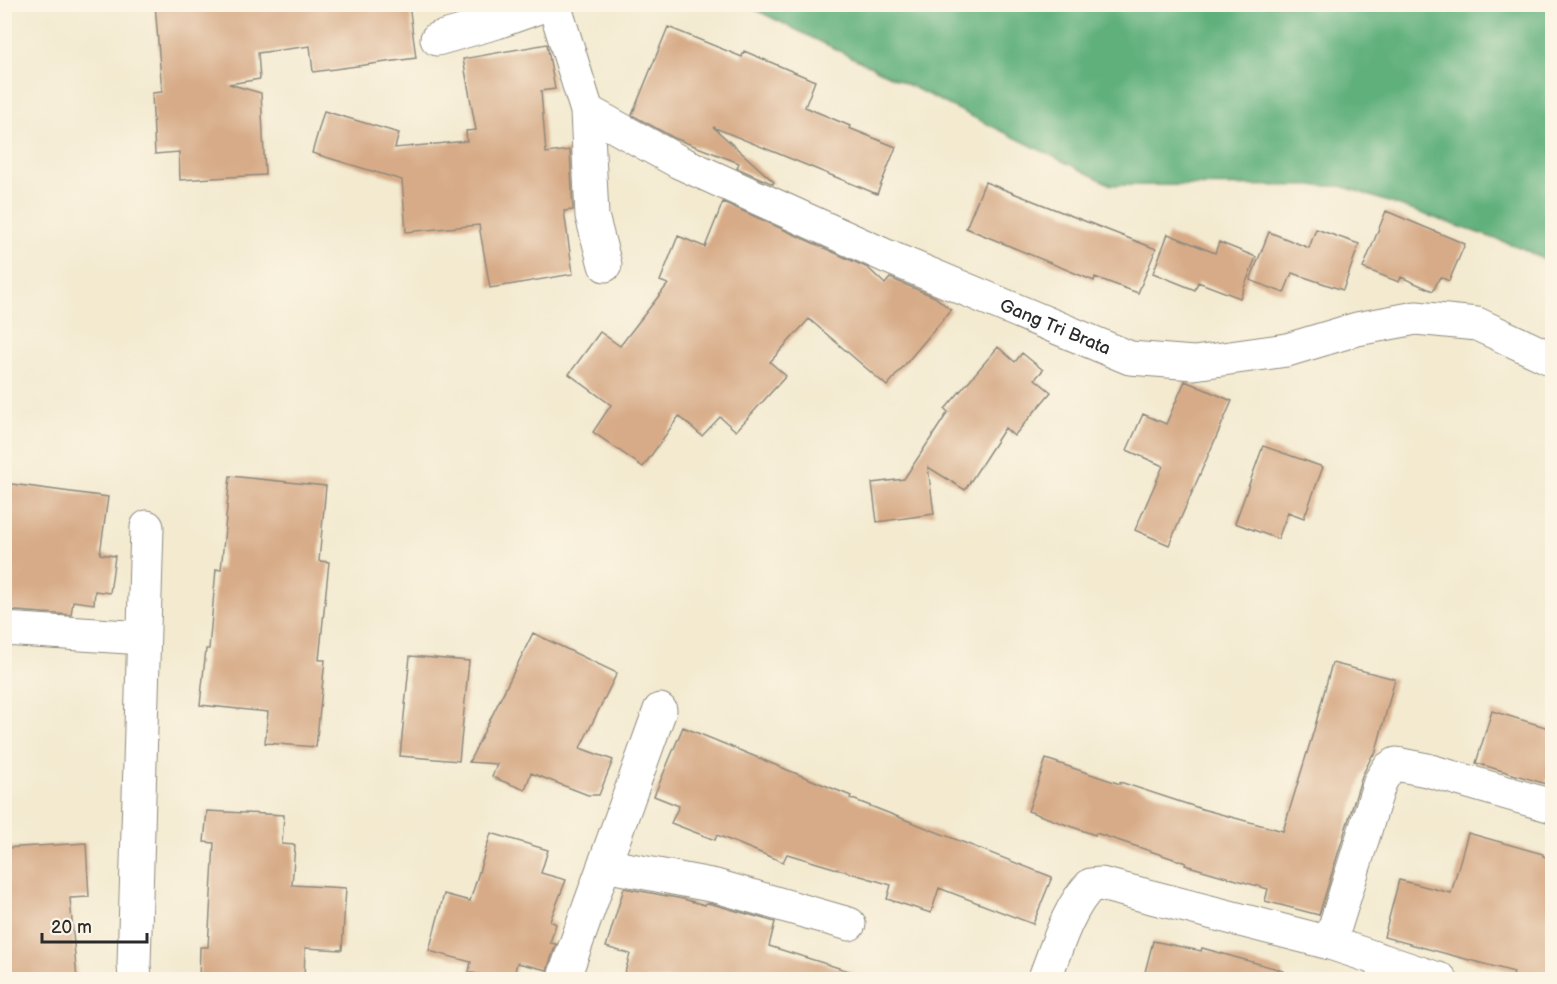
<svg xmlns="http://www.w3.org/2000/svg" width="1557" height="984" font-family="'Balsamiq Sans',sans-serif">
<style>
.forest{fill:#60b07c;stroke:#466e54;stroke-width:1.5}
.building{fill:#d7ab87}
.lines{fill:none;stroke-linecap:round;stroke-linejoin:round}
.street-casing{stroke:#8f8a7e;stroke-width:35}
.street{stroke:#fff;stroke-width:33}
.labels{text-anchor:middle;stroke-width:6;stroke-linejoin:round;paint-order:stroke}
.street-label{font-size:18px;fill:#2b2b2b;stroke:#fcf5e5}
</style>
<rect width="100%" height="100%" fill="#fcf5e5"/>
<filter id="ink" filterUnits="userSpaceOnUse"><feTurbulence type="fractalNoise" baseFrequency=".0167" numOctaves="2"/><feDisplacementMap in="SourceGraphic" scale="12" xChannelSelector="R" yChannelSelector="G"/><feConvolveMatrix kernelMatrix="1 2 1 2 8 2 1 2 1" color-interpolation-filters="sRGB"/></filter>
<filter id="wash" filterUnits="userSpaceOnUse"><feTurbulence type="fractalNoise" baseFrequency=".008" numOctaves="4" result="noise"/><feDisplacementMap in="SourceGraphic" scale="24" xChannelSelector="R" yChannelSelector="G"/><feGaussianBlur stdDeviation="1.35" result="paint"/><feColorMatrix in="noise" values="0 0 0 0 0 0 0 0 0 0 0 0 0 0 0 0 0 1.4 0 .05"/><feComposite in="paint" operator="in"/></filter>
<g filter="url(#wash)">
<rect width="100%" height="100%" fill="#f3ead0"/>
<path class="forest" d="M 746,5 L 1552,5 L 1552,264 L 1522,248 L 1342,186 L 1111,185 Z"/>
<g id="blocks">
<path class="building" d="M 155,4 L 409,4 L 416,58 L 313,72 L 310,46 L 258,53 L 260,79 L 229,84 L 261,93 L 265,175 L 180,180 L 179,152 L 155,154 L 152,93 L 162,92 Z
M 668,27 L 742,57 L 744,51 L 815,81 L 805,107 L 850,126 L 849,128 L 896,147 L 877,194 L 713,127 L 774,182 L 773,184 L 737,168 L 739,163 L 674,138 L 632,115 Z
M 547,44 L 555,89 L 541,91 L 546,153 L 570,150 L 573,210 L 564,211 L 573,274 L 490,288 L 479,225 L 406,232 L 402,180 L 312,153 L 324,111 L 399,133 L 395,148 L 467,141 L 466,131 L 476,130 L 463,59 Z
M 985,182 L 1156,249 L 1138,293 L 1095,277 L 1094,281 L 966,228 Z
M 723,202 L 868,268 L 885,284 L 890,278 L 935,297 L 951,310 L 887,386 L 809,319 L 770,362 L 786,376 L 736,431 L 720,417 L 702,436 L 679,416 L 643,467 L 593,432 L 611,405 L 569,374 L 600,332 L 620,346 L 668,284 L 660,281 L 678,236 L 705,247 Z
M 1386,211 L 1465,244 L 1449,281 L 1440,277 L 1433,291 L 1401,277 L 1399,282 L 1363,268 Z
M 1316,229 L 1359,244 L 1343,290 L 1292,273 L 1284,293 L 1250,280 L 1269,232 L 1309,248 Z
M 1168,234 L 1215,253 L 1219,242 L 1256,257 L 1240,298 L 1198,282 L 1195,290 L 1153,273 Z
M 998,347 L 1015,362 L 1022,353 L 1043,370 L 1035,379 L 1051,392 L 1014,436 L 1005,428 L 965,490 L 928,467 L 934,514 L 877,522 L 872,483 L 904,479 L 948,412 L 945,409 Z
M 1185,381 L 1232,401 L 1169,545 L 1135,530 L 1163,466 L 1127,450 L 1143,414 L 1166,424 Z
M 1263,446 L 1323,467 L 1304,518 L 1288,512 L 1278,539 L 1235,523 Z
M 230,476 L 326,486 L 319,561 L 329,562 L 319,660 L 325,660 L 316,747 L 265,743 L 268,712 L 200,705 L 206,649 L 209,649 L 216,569 L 221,570 Z
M 4,483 L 108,497 L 100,554 L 115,556 L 110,593 L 95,591 L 94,604 L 73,601 L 71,615 L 4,610 Z
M 533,633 L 617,673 L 580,748 L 613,760 L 599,795 L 588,795 L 531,773 L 525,790 L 492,777 L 497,764 L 469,762 Z
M 410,656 L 469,661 L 459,761 L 400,756 Z
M 1332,663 L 1395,679 L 1375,755 L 1373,754 L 1362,776 L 1319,915 L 1265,901 L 1268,889 L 1185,865 L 1186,863 L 1096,833 L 1095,835 L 1028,811 L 1046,759 L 1120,784 L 1120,782 L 1202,809 L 1283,831 L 1314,730 Z
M 1492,711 L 1552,729 L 1552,764 L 1546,784 L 1476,763 Z
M 683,727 L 851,796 L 850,798 L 1052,877 L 1033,924 L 939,888 L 931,913 L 887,899 L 891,885 L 787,854 L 783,862 L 717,835 L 715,840 L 671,823 L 679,806 L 654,796 Z
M 207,811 L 284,815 L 282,844 L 295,845 L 292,885 L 346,888 L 342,950 L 305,948 L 304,980 L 199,980 L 200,947 L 208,947 L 214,843 L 204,842 Z
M 491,833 L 548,850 L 541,873 L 566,880 L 550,921 L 556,924 L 550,943 L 556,944 L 547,970 L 517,963 L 513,980 L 501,980 L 469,972 L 471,962 L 429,951 L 444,894 L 470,901 Z
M 1468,833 L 1543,854 L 1543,856 L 1552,859 L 1552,980 L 1512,980 L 1514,972 L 1384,937 L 1399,880 L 1451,893 Z
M 86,843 L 89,897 L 70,898 L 77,980 L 4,980 L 4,848 Z
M 624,888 L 683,899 L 705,905 L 706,903 L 712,904 L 775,922 L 769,946 L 855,973 L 854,980 L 623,980 L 630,954 L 606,947 Z
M 1153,941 L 1201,951 L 1202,948 L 1274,968 L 1283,971 L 1282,980 L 1143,980 Z"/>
</g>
</g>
<g filter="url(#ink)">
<use href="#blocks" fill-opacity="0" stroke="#8f8a7e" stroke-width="1.5"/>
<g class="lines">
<defs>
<g id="street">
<path d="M 554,4 L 587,111 L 592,216 L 605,265"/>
<path d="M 437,39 L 497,22 L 547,4"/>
<path id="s1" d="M 587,111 L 679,162 L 886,256 L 1130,358 L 1194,363 L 1287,350 L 1357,329 L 1416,318 L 1477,324 L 1552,359"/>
<path d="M 4,629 L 143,638"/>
<path d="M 604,865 L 716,886 L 849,924"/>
<path d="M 1330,943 L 1380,782 L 1388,769 L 1396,764 L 1427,770 L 1552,806"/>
<path d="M 135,980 L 134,964 L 147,527"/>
<path d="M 563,980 L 660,710"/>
<path d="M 1044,980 C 1056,950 1068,907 1091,885 L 1101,884 L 1330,943 L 1441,980"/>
</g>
</defs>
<use href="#street" class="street-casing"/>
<use href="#street" class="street"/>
</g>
</g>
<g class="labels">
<g class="street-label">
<text dy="6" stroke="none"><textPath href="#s1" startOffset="516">Gang Tri Brata</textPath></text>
</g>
</g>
<rect width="1557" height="984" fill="none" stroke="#fcf5e5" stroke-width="24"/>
<path d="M42 933v9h105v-9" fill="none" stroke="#2b2b2b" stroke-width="3"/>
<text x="51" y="933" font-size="18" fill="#2b2b2b" stroke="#fcf5e5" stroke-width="4.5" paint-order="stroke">20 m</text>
</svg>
